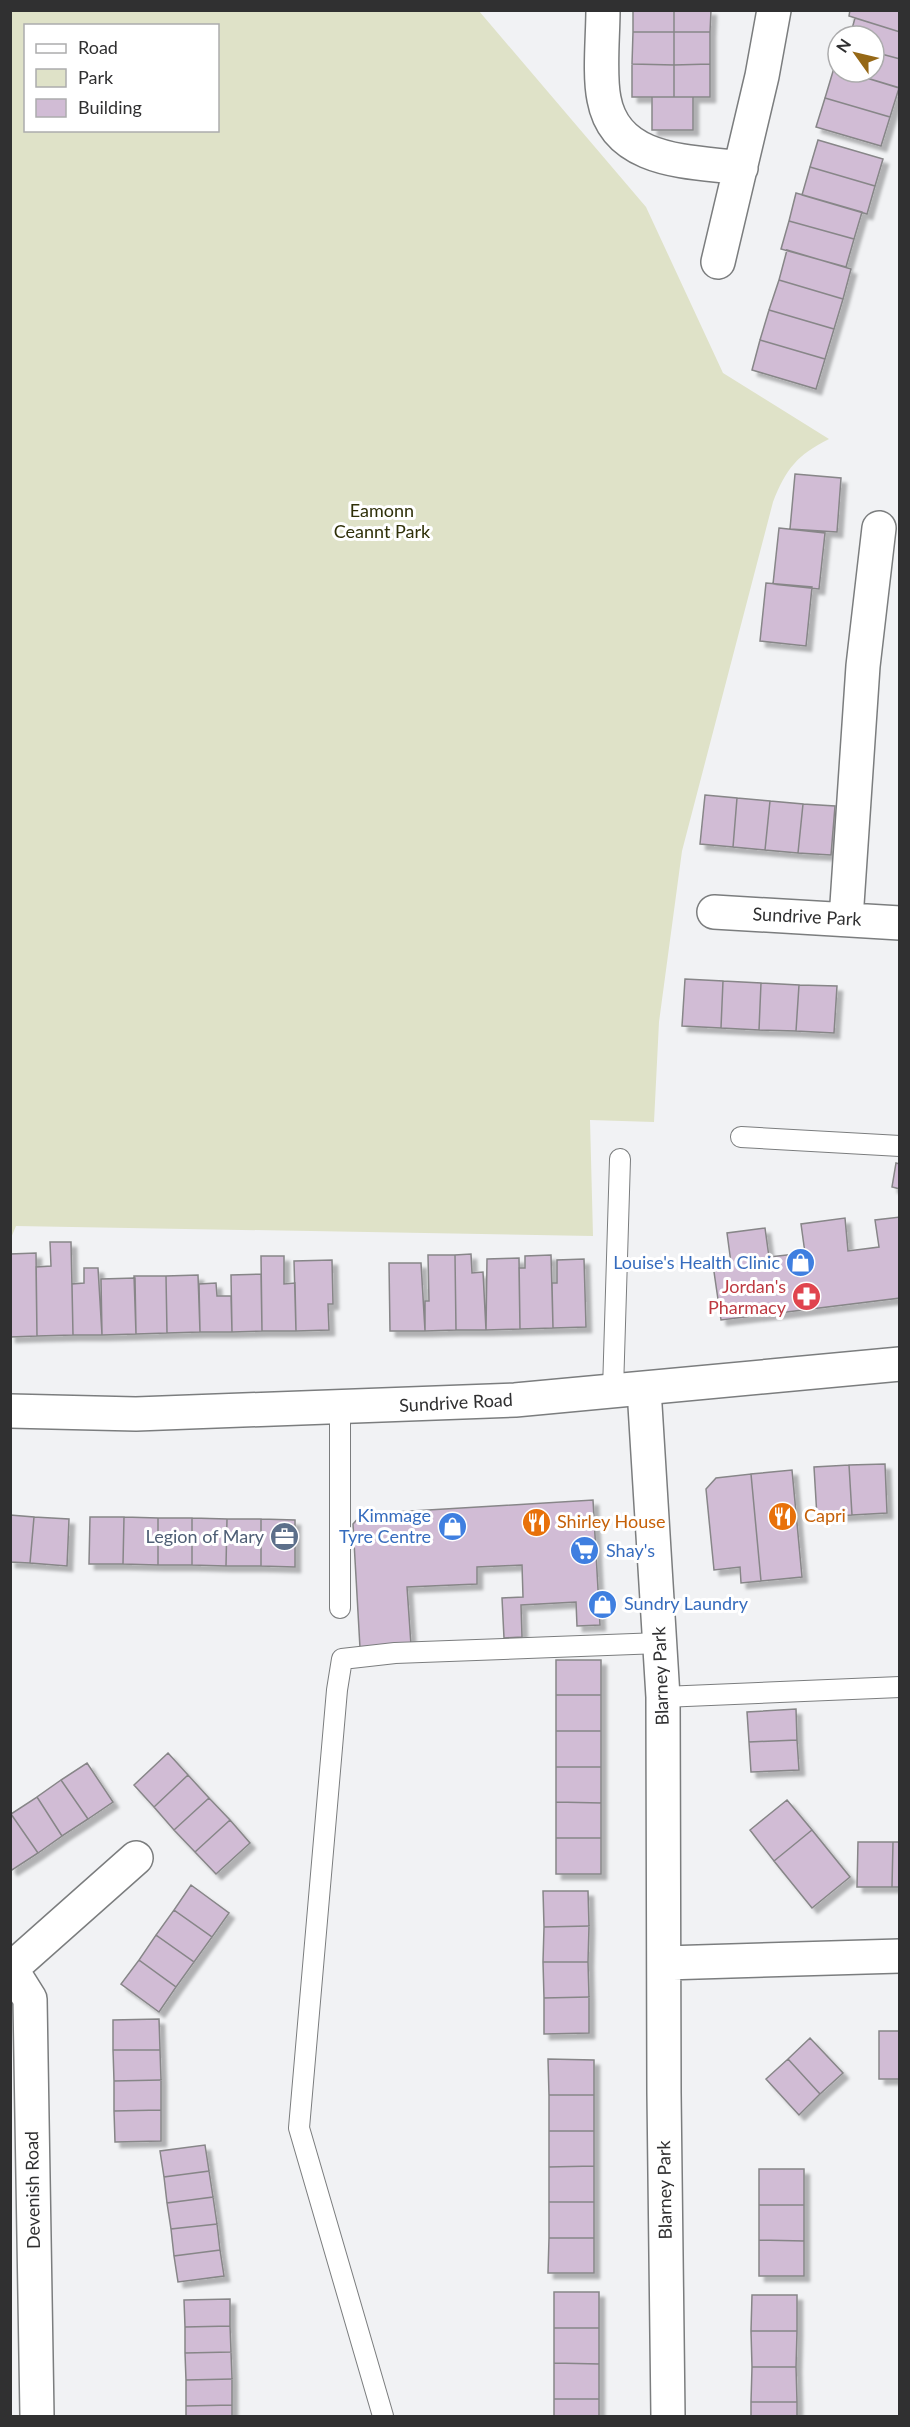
<svg xmlns="http://www.w3.org/2000/svg" width="910" height="2427" font-family="Lato,sans-serif">
<style>
.green{fill:#dfe2c8;fill-rule:evenodd}
.building{fill:#d1bcd5;stroke:#878688;stroke-width:1.5;filter:url(#shadow)}
.lines{fill:none;stroke-linecap:round;stroke-linejoin:round}
.service-casing{stroke:#7b7d7e;stroke-width:22}
.minor-casing{stroke:#7b7d7e;stroke-width:36}
.tertiary-casing{stroke:#7b7d7e;stroke-width:36}
.service{stroke:#fff;stroke-width:20}
.minor{stroke:#fff;stroke-width:33}
.tertiary{stroke:#fff;stroke-width:33}
.labels{text-anchor:middle;stroke-width:6;stroke-linejoin:round;paint-order:stroke}
.park-label{font-size:18px;fill:#2f3009;stroke:#fff}
.street-label{font-size:18px;fill:#303031;stroke:#fff}
.shop-label{font-size:18px;fill:#366cbe;stroke:#fff;text-anchor:end}
.health-label{font-size:18px;fill:#be3a42;stroke:#fff;text-anchor:end}
.food-label{font-size:18px;fill:#c56008;stroke:#fff;text-anchor:start}
.service-label{font-size:18px;fill:#4e5e75;stroke:#fff;text-anchor:end}
</style>
<defs>
<filter id="shadow"><feDropShadow dx="5.5" dy="5.5" stdDeviation="1.5" flood-color="#0004"/></filter>
</defs>
<rect width="100%" height="100%" fill="#f1f2f4"/>
<path class="green" d="M 11,10 L 479,11 L 646,207 L 723,373 L 829,439 C 797,455 786,469 773,502 L 682,851 L 659,1022 L 654,1122 L 590,1120 L 593,1236 L 16,1226 L 11,1238 ZM 26,26 L 218,26 L 218,130 L 26,130 Z"/>
<path class="building" d="M 633,10 L 674,10 L 674,32 L 633,32 Z
M 674,10 L 711,10 L 710,32 L 674,32 Z
M 850,10 L 900,10 L 900,32 L 849,16 Z
M 855,18 L 900,32 L 900,59 L 874,52 L 874,36 L 850,36 Z
M 633,32 L 674,32 L 674,65 L 632,64 Z
M 674,32 L 710,32 L 710,64 L 674,65 Z
M 874,52 L 900,59 L 900,88 L 847,72 L 874,72 Z
M 632,64 L 674,65 L 674,97 L 632,97 Z
M 710,64 L 710,97 L 674,97 L 674,65 Z
M 834,68 L 838,72 L 847,72 L 899,88 L 890,117 L 825,98 Z
M 652,97 L 693,97 L 693,130 L 652,130 Z
M 825,98 L 890,117 L 881,146 L 816,127 Z
M 818,140 L 883,159 L 875,186 L 810,167 Z
M 810,167 L 875,186 L 867,214 L 802,195 Z
M 796,193 L 862,212 L 854,239 L 789,221 Z
M 789,221 L 854,239 L 846,267 L 781,249 Z
M 787,250 L 851,269 L 843,299 L 779,280 Z
M 779,280 L 843,299 L 834,329 L 769,310 Z
M 769,310 L 834,329 L 825,359 L 760,340 Z
M 760,340 L 825,359 L 816,389 L 752,370 Z
M 795,474 L 841,478 L 837,532 L 790,529 Z
M 779,528 L 825,533 L 819,589 L 773,584 Z
M 766,583 L 812,587 L 806,646 L 760,641 Z
M 705,795 L 737,798 L 733,847 L 700,844 Z
M 737,798 L 770,801 L 765,850 L 733,847 Z
M 770,801 L 803,804 L 798,853 L 765,850 Z
M 803,804 L 835,806 L 831,855 L 798,853 Z
M 685,979 L 723,981 L 721,1028 L 682,1026 Z
M 723,981 L 761,983 L 759,1030 L 721,1028 Z
M 761,983 L 799,985 L 796,1031 L 759,1030 Z
M 799,985 L 837,986 L 834,1033 L 796,1031 Z
M 896,1163 L 900,1164 L 900,1189 L 892,1187 Z
M 900,1217 L 900,1298 L 721,1320 L 713,1265 L 731,1263 L 727,1233 L 765,1228 L 769,1257 L 805,1253 L 801,1224 L 845,1218 L 848,1251 L 879,1247 L 875,1220 Z
M 50,1242 L 71,1242 L 73,1335 L 37,1336 L 36,1267 L 51,1266 Z
M 36,1253 L 37,1336 L 10,1337 L 10,1254 Z
M 471,1254 L 472,1273 L 483,1272 L 486,1330 L 456,1330 L 455,1255 Z
M 428,1255 L 455,1255 L 456,1330 L 425,1331 L 425,1301 L 429,1301 Z
M 551,1255 L 553,1328 L 520,1329 L 519,1268 L 525,1268 L 525,1256 Z
M 261,1256 L 284,1256 L 284,1284 L 295,1283 L 296,1331 L 262,1331 Z
M 519,1258 L 520,1329 L 486,1330 L 487,1259 Z
M 584,1259 L 586,1327 L 553,1328 L 552,1283 L 557,1283 L 557,1260 Z
M 332,1260 L 333,1304 L 328,1304 L 329,1330 L 296,1331 L 294,1261 Z
M 389,1263 L 421,1263 L 425,1331 L 390,1331 Z
M 84,1268 L 98,1268 L 102,1335 L 73,1335 L 72,1284 L 84,1283 Z
M 261,1274 L 262,1331 L 232,1332 L 231,1275 Z
M 198,1275 L 200,1332 L 167,1333 L 166,1276 Z
M 134,1276 L 166,1276 L 167,1333 L 136,1334 Z
M 135,1278 L 136,1334 L 102,1335 L 101,1279 Z
M 216,1283 L 217,1296 L 231,1296 L 232,1332 L 200,1332 L 199,1284 Z
M 885,1464 L 887,1513 L 852,1515 L 849,1465 Z
M 849,1465 L 852,1515 L 817,1517 L 814,1467 Z
M 792,1470 L 802,1577 L 761,1581 L 751,1474 Z
M 751,1474 L 761,1581 L 741,1583 L 740,1567 L 714,1570 L 706,1489 L 716,1478 Z
M 593,1500 L 600,1625 L 577,1626 L 576,1602 L 521,1605 L 522,1637 L 504,1638 L 502,1598 L 523,1597 L 522,1565 L 477,1567 L 477,1584 L 407,1587 L 411,1645 L 360,1648 L 353,1524 L 362,1514 Z
M 10,1515 L 34,1517 L 30,1563 L 10,1562 Z
M 34,1517 L 69,1519 L 67,1566 L 30,1563 Z
M 90,1517 L 124,1517 L 123,1564 L 89,1564 Z
M 124,1517 L 158,1518 L 158,1565 L 123,1564 Z
M 158,1518 L 192,1518 L 192,1565 L 158,1565 Z
M 192,1518 L 227,1519 L 226,1566 L 192,1565 Z
M 227,1519 L 261,1519 L 261,1566 L 226,1566 Z
M 261,1519 L 295,1520 L 295,1567 L 261,1566 Z
M 556,1660 L 601,1660 L 601,1695 L 556,1695 Z
M 556,1695 L 601,1695 L 601,1731 L 556,1731 Z
M 796,1709 L 797,1740 L 749,1742 L 747,1712 Z
M 556,1731 L 601,1731 L 601,1767 L 556,1767 Z
M 797,1740 L 799,1770 L 751,1772 L 749,1742 Z
M 168,1753 L 188,1775 L 154,1807 L 134,1785 Z
M 87,1763 L 113,1802 L 88,1819 L 61,1780 Z
M 556,1767 L 601,1767 L 601,1803 L 556,1802 Z
M 188,1775 L 209,1798 L 174,1830 L 154,1807 Z
M 61,1780 L 88,1819 L 62,1836 L 37,1797 Z
M 37,1797 L 62,1836 L 38,1853 L 11,1814 Z
M 209,1798 L 230,1820 L 195,1852 L 174,1830 Z
M 787,1800 L 812,1830 L 774,1861 L 750,1830 Z
M 556,1802 L 601,1803 L 601,1838 L 556,1838 Z
M 11,1814 L 38,1853 L 12,1870 L 10,1867 Z
M 230,1820 L 250,1843 L 216,1874 L 195,1852 Z
M 812,1830 L 850,1877 L 812,1908 L 774,1861 Z
M 556,1838 L 601,1838 L 601,1874 L 556,1874 Z
M 858,1842 L 893,1842 L 892,1887 L 857,1887 Z
M 893,1842 L 900,1842 L 900,1887 L 892,1887 Z
M 191,1885 L 229,1913 L 212,1937 L 174,1910 Z
M 543,1891 L 588,1891 L 589,1926 L 544,1927 Z
M 174,1910 L 212,1937 L 194,1962 L 156,1935 Z
M 589,1926 L 588,1962 L 543,1962 L 544,1927 Z
M 156,1935 L 194,1962 L 176,1987 L 139,1960 Z
M 139,1960 L 176,1987 L 159,2012 L 121,1984 Z
M 543,1962 L 588,1962 L 589,1997 L 544,1998 Z
M 589,1997 L 589,2033 L 544,2034 L 544,1998 Z
M 159,2019 L 160,2050 L 113,2050 L 113,2020 Z
M 879,2031 L 900,2031 L 900,2079 L 879,2079 Z
M 810,2038 L 843,2073 L 820,2094 L 788,2059 Z
M 113,2050 L 160,2050 L 161,2080 L 114,2081 Z
M 548,2059 L 594,2060 L 594,2095 L 549,2095 Z
M 788,2059 L 820,2094 L 799,2115 L 766,2079 Z
M 161,2080 L 161,2110 L 114,2111 L 114,2081 Z
M 549,2095 L 594,2095 L 594,2131 L 549,2131 Z
M 161,2110 L 161,2141 L 115,2142 L 114,2111 Z
M 549,2131 L 594,2131 L 594,2166 L 549,2167 Z
M 205,2145 L 209,2171 L 164,2177 L 160,2151 Z
M 594,2166 L 594,2202 L 549,2202 L 549,2167 Z
M 759,2169 L 804,2169 L 804,2205 L 759,2205 Z
M 209,2171 L 213,2197 L 167,2203 L 164,2177 Z
M 213,2197 L 217,2224 L 171,2229 L 167,2203 Z
M 549,2202 L 594,2202 L 594,2238 L 549,2238 Z
M 759,2205 L 804,2205 L 804,2241 L 759,2240 Z
M 217,2224 L 220,2250 L 174,2256 L 171,2229 Z
M 549,2238 L 594,2238 L 594,2273 L 548,2273 Z
M 759,2240 L 804,2241 L 804,2276 L 759,2276 Z
M 220,2250 L 224,2276 L 178,2282 L 174,2256 Z
M 554,2292 L 599,2292 L 599,2328 L 554,2328 Z
M 752,2295 L 797,2295 L 797,2331 L 751,2331 Z
M 230,2299 L 230,2326 L 185,2327 L 184,2300 Z
M 230,2326 L 231,2352 L 185,2353 L 185,2327 Z
M 554,2328 L 599,2328 L 599,2364 L 554,2363 Z
M 751,2331 L 797,2331 L 796,2367 L 752,2367 Z
M 231,2352 L 232,2379 L 186,2380 L 185,2353 Z
M 554,2363 L 599,2364 L 599,2399 L 554,2399 Z
M 752,2367 L 796,2367 L 797,2402 L 751,2402 Z
M 232,2379 L 232,2405 L 186,2406 L 186,2380 Z
M 554,2399 L 599,2399 L 599,2416 L 554,2416 Z
M 751,2402 L 797,2402 L 797,2416 L 751,2416 Z
M 232,2405 L 232,2416 L 186,2416 L 186,2406 Z"/>
<g class="lines">
<defs>
<path id="service" d="M 741,1137 L 900,1146
M 613,1390 L 620,1159
M 340,1608 L 340,1408
M 663,1697 L 900,1687
M 383,2416 L 299,2128 L 337,1690 L 342,1659 L 395,1653 L 660,1643"/>
<path id="minor" d="M 603,10 C 603,36 599,75 604,99 C 616,164 690,161 741,168
M 718,262 L 762,76 L 774,10
M 714,912 L 900,923
M 846,919 L 863,666 L 879,528
M 644,1389 L 663,1697 L 664,2093 L 668,2416
M 665,1963 L 900,1956
M 10,1967 L 30,1999 L 37,2416
M 12,1968 L 136,1858"/>
<path id="tertiary" d="M 10,1411 L 136,1414 L 515,1400 L 900,1364"/>
</defs>
<use href="#service" class="service-casing"/>
<use href="#minor" class="minor-casing"/>
<use href="#tertiary" class="tertiary-casing"/>
<use href="#service" class="service"/>
<use href="#minor" class="minor"/>
<use href="#tertiary" class="tertiary"/>
</g>
<defs>
<symbol id="shop-disc" viewBox="-11 -11 22 22"><circle r="9.5" fill="#3f7fe0" stroke="#fff"/><path d="M-5-2.5h2.3a2.7 3.5 0 0 1 5.4 0H5L5.5 6h-11ZM-1.5-2.5h3a1.5 2.3 0 0 0-3 0Z" fill="#fff"/></symbol>
<symbol id="pharmacy-disc" viewBox="-11 -11 22 22"><circle r="9.5" fill="#e0444e" stroke="#fff"/><path d="M-2-6h4v4h4v4h-4v4h-4v-4h-4v-4h4Z" fill="#fff"/></symbol>
<symbol id="restaurant-disc" viewBox="-11 -11 22 22"><circle r="9.5" fill="#e8710a" stroke="#fff"/><path d="M-5-6h1v4h1v-4h1v4h1v-4h1v5L-1.5 .5V6h-2V.5L-5-1ZM5-6V6H3V1.5H1.5Q1.5-4 5-6Z" fill="#fff"/></symbol>
<symbol id="office-disc" viewBox="-11 -11 22 22"><circle r="9.5" fill="#5c6f8a" stroke="#fff"/><path d="M-6-3h4V-5.5h4V-3h4V5H-6ZM-1-4.5V-3h2v-1.5ZM-6 0V1H6V0Z" fill="#fff"/></symbol>
<symbol id="supermarket-disc" viewBox="-11 -11 22 22"><circle r="9.5" fill="#3f7fe0" stroke="#fff"/><path d="M-6-5.5h2.5l.6 2H6L4.5 2H-2.5L-4.4-4H-6ZM-1.5 3.2a1.3 1.3 0 1 0 .1 0ZM3 3.2a1.3 1.3 0 1 0 .1 0Z" fill="#fff"/></symbol>
</defs>
<g fill-rule="evenodd">
<use href="#shop-disc" x="784" y="1246" width="33" height="33"/>
<use href="#pharmacy-disc" x="790" y="1280" width="33" height="33"/>
<use href="#restaurant-disc" x="766" y="1500" width="33" height="33"/>
<use href="#restaurant-disc" x="520" y="1506" width="33" height="33"/>
<use href="#shop-disc" x="436" y="1510" width="33" height="33"/>
<use href="#office-disc" x="268" y="1520" width="33" height="33"/>
<use href="#supermarket-disc" x="568" y="1534" width="33" height="33"/>
<use href="#shop-disc" x="586" y="1588" width="33" height="33"/>
</g>
<g class="labels">
<g class="park-label">
<text x="382" y="517">Eamonn<tspan x="382" dy="21">Ceannt Park</tspan></text>
</g>
<g class="street-label">
<text transform="translate(807 917) rotate(3)" y="6">Sundrive Park</text>
<text transform="translate(456 1403) rotate(-3)" y="6">Sundrive Road</text>
<text transform="translate(661 1676) rotate(-92)" y="6">Blarney Park</text>
<text transform="translate(33 2190) rotate(-91)" y="6">Devenish Road</text>
<text transform="translate(665 2190) rotate(-91)" y="6">Blarney Park</text>
</g>
<g class="shop-label">
<text x="780" y="1269">Louise's Health Clinic</text>
<text x="431" y="1522">Kimmage<tspan x="431" dy="21">Tyre Centre</tspan></text>
<text x="606" y="1557" text-anchor="start">Shay's</text>
<text x="624" y="1610" text-anchor="start">Sundry Laundry</text>
</g>
<g class="health-label">
<text x="786" y="1293">Jordan's<tspan x="786" dy="21">Pharmacy</tspan></text>
</g>
<g class="food-label">
<text x="804" y="1522">Capri</text>
<text x="557" y="1528">Shirley House</text>
</g>
<g class="service-label">
<text x="264" y="1543">Legion of Mary</text>
</g>
</g>
<rect width="910" height="2427" fill="none" stroke="#303031" stroke-width="24"/>
<rect x="24" y="24" width="195" height="108" fill="#ffffff" stroke="#acacad" stroke-width="1.5"/>
<rect x="36" y="44" width="30" height="9" fill="#ffffff" stroke="#acacad" stroke-width="1.5"/>
<text x="78" y="54" font-size="18" fill="#303031">Road</text>
<rect x="36" y="69" width="30" height="18" fill="#dfe2c8" stroke="#acacad" stroke-width="1.5"/>
<text x="78" y="84" font-size="18" fill="#303031">Park</text>
<rect x="36" y="99" width="30" height="18" fill="#d1bcd5" stroke="#acacad" stroke-width="1.5"/>
<text x="78" y="114" font-size="18" fill="#303031">Building</text>
<g transform="translate(856 54) rotate(304)"><circle r="28" fill="#ffffff" stroke="#acacad" stroke-width="1.5"/>
<path d="M0-4.5L10 22L0 15L-10 22Z" fill="#966816"/>
<text y="-9" font-size="16" font-weight="bold" text-anchor="middle" fill="#303031">N</text>
</g>
</svg>
